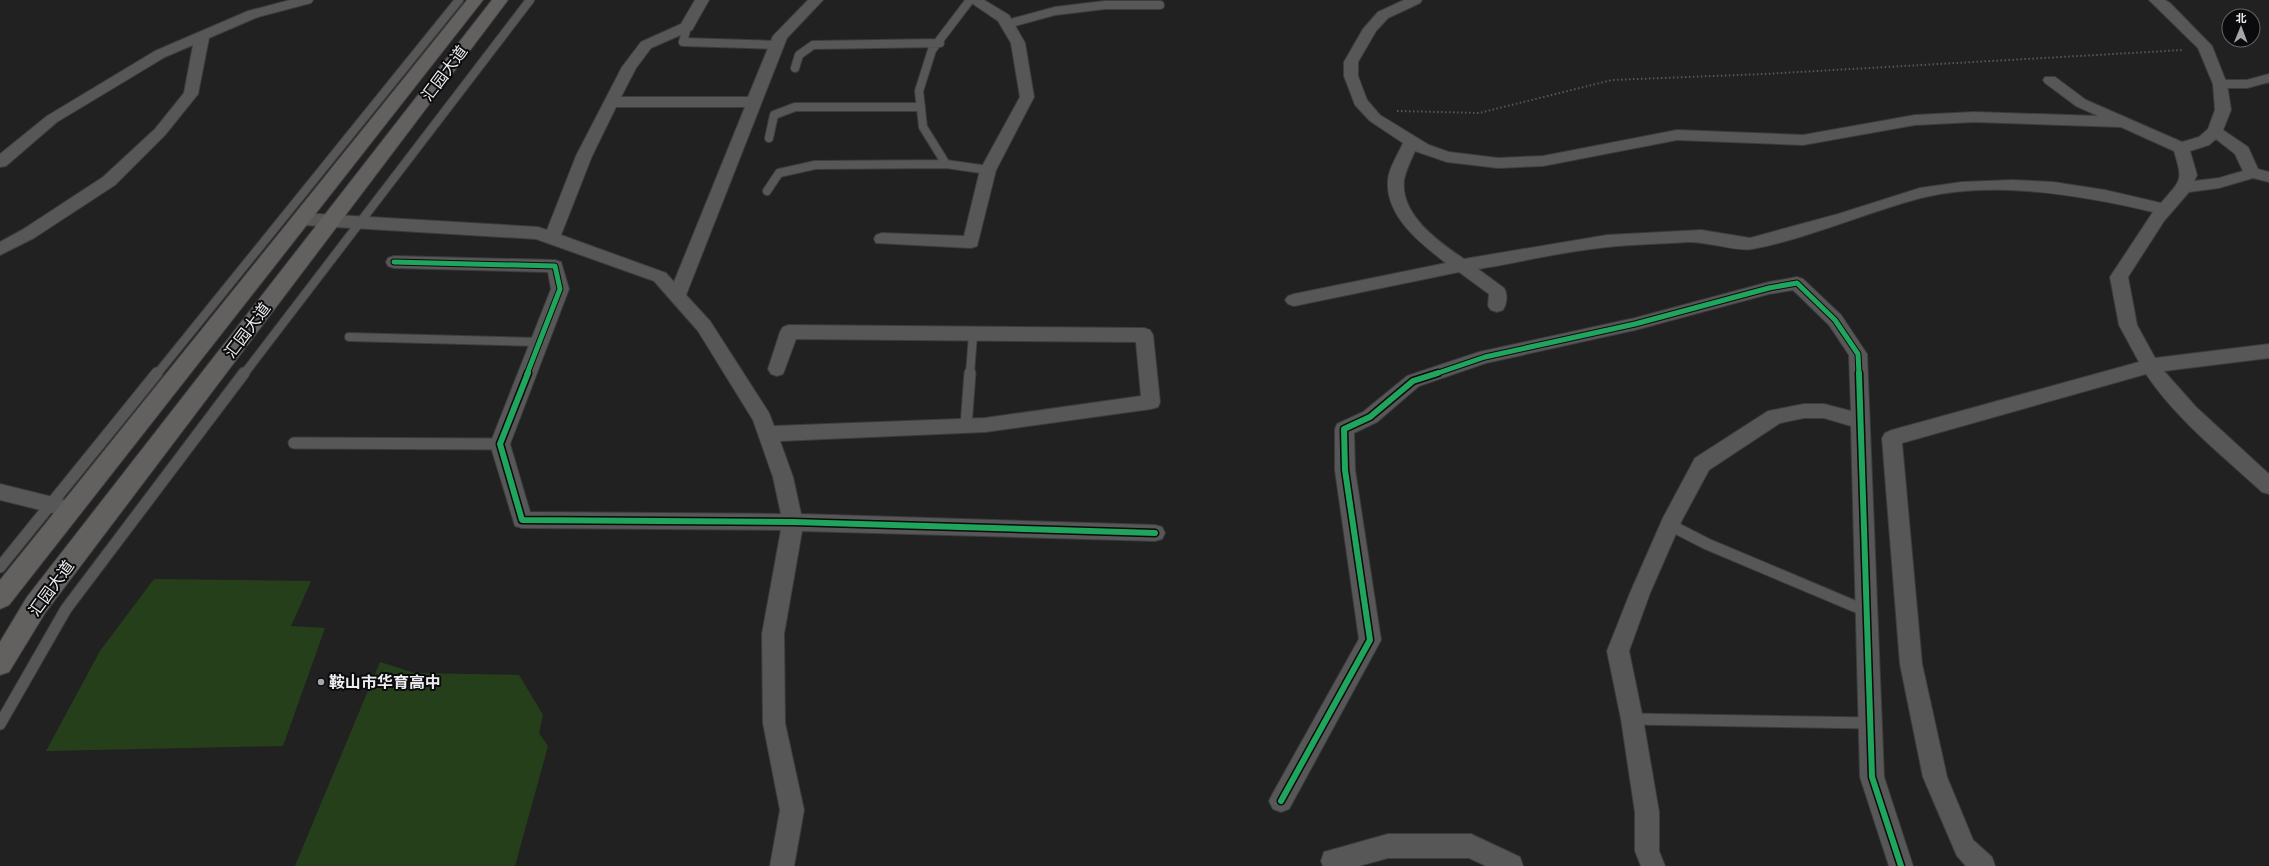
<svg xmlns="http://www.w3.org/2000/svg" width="2269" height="866" font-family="Jost,'Noto Sans SC',sans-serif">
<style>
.green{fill:#263f1b}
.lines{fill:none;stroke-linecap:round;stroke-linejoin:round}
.lane-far1-casing{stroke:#3d3c3d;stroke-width:10}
.lane-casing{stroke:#3d3c3d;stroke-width:13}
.street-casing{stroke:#3d3c3d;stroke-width:2}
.secondary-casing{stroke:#3d3c3d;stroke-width:2}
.path{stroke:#585758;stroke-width:2;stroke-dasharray:1.5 2.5;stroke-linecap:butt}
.lane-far1{stroke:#585758;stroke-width:8}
.lane{stroke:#585758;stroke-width:11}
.street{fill:#585758;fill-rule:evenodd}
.secondary{fill:#636060;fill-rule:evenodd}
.cycleway-far1-casing{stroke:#0b0a0c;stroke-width:7}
.cycleway-casing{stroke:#0b0a0c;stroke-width:9}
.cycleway-far1{stroke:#20a55d;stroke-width:5}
.cycleway{stroke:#20a55d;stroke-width:6}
.poi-dot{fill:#a6a5a7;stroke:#0b0a0c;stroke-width:1.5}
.labels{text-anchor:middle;stroke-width:4;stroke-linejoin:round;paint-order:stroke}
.street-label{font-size:16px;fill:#edecee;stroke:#0b0a0c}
.poi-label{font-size:16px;font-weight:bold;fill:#edecee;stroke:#0b0a0c;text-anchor:start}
</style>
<rect width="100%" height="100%" fill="#222122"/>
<path class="green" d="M 154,579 L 311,581 L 291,626 L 325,628 L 283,746 L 46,751 L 100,651 Z
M 380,662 L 415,673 L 519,675 L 543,715 L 539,733 L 548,746 L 515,866 L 295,866 Z"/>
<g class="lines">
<defs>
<path id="lane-far1" d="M 1007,24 L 1055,11 L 1105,5 L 1160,5
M 687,27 L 683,42 L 776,45
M 795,68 L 799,55 L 813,45 L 940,43
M 2220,84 L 2247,84 L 2269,78
M 769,138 L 774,115 L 795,107 L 921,107
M 946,164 L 923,127 L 919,91 L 932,50 L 970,0
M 767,191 L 779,173 L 815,165 L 946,164 L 988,170
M 349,337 L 539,342
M 157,374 L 459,0
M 244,374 L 530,0
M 970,374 L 973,334"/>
<path id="lane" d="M 966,426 L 970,373
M 294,443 L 500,444
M 1670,525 L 1707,544 L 1866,611
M 0,567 L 157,373
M 1632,719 L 1870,723
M 0,724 L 66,609 L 244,373"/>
<path id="street" d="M 290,0 L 313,0 L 311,3 L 258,17 L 209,38 L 198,94 L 165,135 L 115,185 L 34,238 L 0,255 L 0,242 L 22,230 L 103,177 L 155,129 L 184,93 L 193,45 L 165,57 L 57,122 L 6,166 L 0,167 L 0,154 L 47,116 L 155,51 L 248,11 Z
M 695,0 L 709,0 L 692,30 L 651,48 L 636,68 L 621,97 L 748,97 L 773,36 L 808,0 L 823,0 L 787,38 L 686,295 L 710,321 L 769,413 L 774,426 L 985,418 L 1141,396 L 1136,342 L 796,339 L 783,374 L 777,376 L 771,374 L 768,369 L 780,332 L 783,327 L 789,325 L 1144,328 L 1150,330 L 1153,335 L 1160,402 L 1158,407 L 1151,409 L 985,432 L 780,441 L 793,477 L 801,514 L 1155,525 L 1162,527 L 1165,533 L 1162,539 L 1155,541 L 802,531 L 784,634 L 785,723 L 804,810 L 794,866 L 770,866 L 780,810 L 763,723 L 762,634 L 781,530 L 522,528 L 515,526 L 490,444 L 551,289 L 548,272 L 394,268 L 388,266 L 386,262 L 388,258 L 394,256 L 555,260 L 561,262 L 569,289 L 510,444 L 530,512 L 781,514 L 773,477 L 753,420 L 698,331 L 654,281 L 536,239 L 302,225 L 296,223 L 294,219 L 296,215 L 302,213 L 538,227 L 547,230 L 576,156 L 622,67 L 641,42 L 681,24 ZM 616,107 L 745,107 L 674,282 L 666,273 L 561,235 L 592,156 Z
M 967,0 L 984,0 L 1009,15 L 1025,43 L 1034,97 L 996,170 L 977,246 L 971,248 L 876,243 L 874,239 L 876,235 L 882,233 L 964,236 L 980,170 L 1020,97 L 1011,43 L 998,21 Z
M 1404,0 L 1422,0 L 1420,3 L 1388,18 L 1376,31 L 1358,62 L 1358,76 L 1367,100 L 1380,115 L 1429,145 L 1449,152 L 1498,158 L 1543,156 L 1677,130 L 1803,135 L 1915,115 L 1974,112 L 2098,116 L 2076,106 L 2045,83 L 2043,80 L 2045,77 L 2055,77 L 2086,100 L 2182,142 L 2199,137 L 2208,129 L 2215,110 L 2213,84 L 2198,48 L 2149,0 L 2165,0 L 2170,3 L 2212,46 L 2227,84 L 2231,110 L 2223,130 L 2248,147 L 2258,169 L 2269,172 L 2269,182 L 2253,178 L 2219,188 L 2189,192 L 2164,221 L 2128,277 L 2137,325 L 2155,358 L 2269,344 L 2269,358 L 2164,371 L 2196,407 L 2269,474 L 2269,494 L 2262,492 C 2222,455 2176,419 2146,374 L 1902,443 L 1922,664 L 1947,777 L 1973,840 L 1992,857 L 1995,866 L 1966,866 L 1957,856 L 1923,777 L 1900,664 L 1882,438 L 1885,433 L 1892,430 L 2139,362 L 2119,325 L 2110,277 L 2153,212 C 2081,195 1994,180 1921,198 C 1864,213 1810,238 1752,249 C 1738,252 1706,241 1687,242 C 1661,244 1634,244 1608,247 C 1565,251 1521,262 1478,269 L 1504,288 C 1508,294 1507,304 1503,310 L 1497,312 L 1491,310 L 1488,306 L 1489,294 L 1459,272 L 1294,306 L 1288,304 L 1285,300 L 1288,296 L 1294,294 L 1446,263 C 1421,244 1385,216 1388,180 C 1389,167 1398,155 1403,143 L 1370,121 L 1355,105 L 1344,76 L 1344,62 L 1363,29 L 1378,12 ZM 1974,122 L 2121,127 L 2174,151 C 2183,181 2182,179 2161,203 L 2105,190 L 2053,182 L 2012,180 L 1962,182 L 1920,188 L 1838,214 L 1750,238 L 1701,230 L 1607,235 L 1464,259 C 1439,242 1400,215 1404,180 C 1406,170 1411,160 1415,151 L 1447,162 L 1498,168 L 1543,166 L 1677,140 L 1803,145 L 1915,125 ZM 2216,139 L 2235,154 L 2243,171 L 2219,178 L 2194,181 L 2197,175 L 2190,151 L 2209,145 Z
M 1797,277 L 1803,279 L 1841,315 L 1867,354 L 1884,777 L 1913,866 L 1889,866 L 1860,777 L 1851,426 L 1824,418 L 1804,418 L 1780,423 L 1709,470 L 1682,520 L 1650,593 L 1629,651 L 1643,719 L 1659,812 L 1659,851 L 1665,866 L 1641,866 L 1635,851 L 1635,812 L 1621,719 L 1607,651 L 1630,593 L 1663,518 L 1695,458 L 1768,411 L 1804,404 L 1824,404 L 1851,411 L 1849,355 L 1829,325 L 1793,290 L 1769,294 L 1635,330 L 1486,363 L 1419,386 L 1377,422 L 1354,433 L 1355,470 L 1381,640 L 1289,809 L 1281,812 L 1273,809 L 1269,801 L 1273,793 L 1359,639 L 1335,470 L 1335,429 L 1337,424 L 1363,412 L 1407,376 L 1479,352 L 1635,318 L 1769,282 Z
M 0,484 L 69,501 L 76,503 L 79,509 L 76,515 L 69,517 L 0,500 Z
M 1388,834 L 1471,834 L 1520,857 L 1523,866 L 1486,866 L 1469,858 L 1388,858 L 1359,866 L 1323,866 L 1321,861 L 1324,852 Z"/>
<path id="secondary" d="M 467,0 L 483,0 L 9,605 L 0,609 L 0,580 Z
M 492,0 L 508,0 L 45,613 L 9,672 L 0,675 L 0,642 L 27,597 Z"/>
</defs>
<use href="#lane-far1" class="lane-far1-casing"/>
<use href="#lane" class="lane-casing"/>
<use href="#street" class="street-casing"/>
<use href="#secondary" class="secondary-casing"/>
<path class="path" d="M 1397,111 L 1479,113 L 1612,80 L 1764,74 L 2183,50"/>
<use href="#lane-far1" class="lane-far1"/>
<use href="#lane" class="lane"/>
<use href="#street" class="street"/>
<use href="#secondary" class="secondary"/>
<defs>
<path id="cycleway-far1" d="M 394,262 L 555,266 L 560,289 L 527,374
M 1435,374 L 1485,357 L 1635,324 L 1769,288 L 1797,283 L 1835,320 L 1858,354 L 1859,374"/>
<path id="cycleway" d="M 528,373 L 500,444 L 522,520 L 793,522 L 1155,533
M 1859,373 L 1872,777 L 1901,866
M 1281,801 L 1370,640 L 1345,470 L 1344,429 L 1370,417 L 1413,381 L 1438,373"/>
</defs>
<use href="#cycleway-far1" class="cycleway-far1-casing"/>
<use href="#cycleway" class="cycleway-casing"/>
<use href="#cycleway-far1" class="cycleway-far1"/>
<use href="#cycleway" class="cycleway"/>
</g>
<circle class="poi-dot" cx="321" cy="682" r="4"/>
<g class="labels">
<g class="street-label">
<text transform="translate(444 73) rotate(-53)" y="6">汇园大道</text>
<text transform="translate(247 330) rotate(-53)" y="6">汇园大道</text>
<text transform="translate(51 588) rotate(-54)" y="6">汇园大道</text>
</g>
<g class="poi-label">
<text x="329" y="688">鞍山市华育高中</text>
</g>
</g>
<g transform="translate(2241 28) rotate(1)"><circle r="19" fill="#0b0a0c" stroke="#656466"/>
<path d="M0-3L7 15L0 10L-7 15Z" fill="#a6a5a7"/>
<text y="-6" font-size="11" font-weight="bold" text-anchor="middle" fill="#edecee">北</text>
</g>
</svg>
